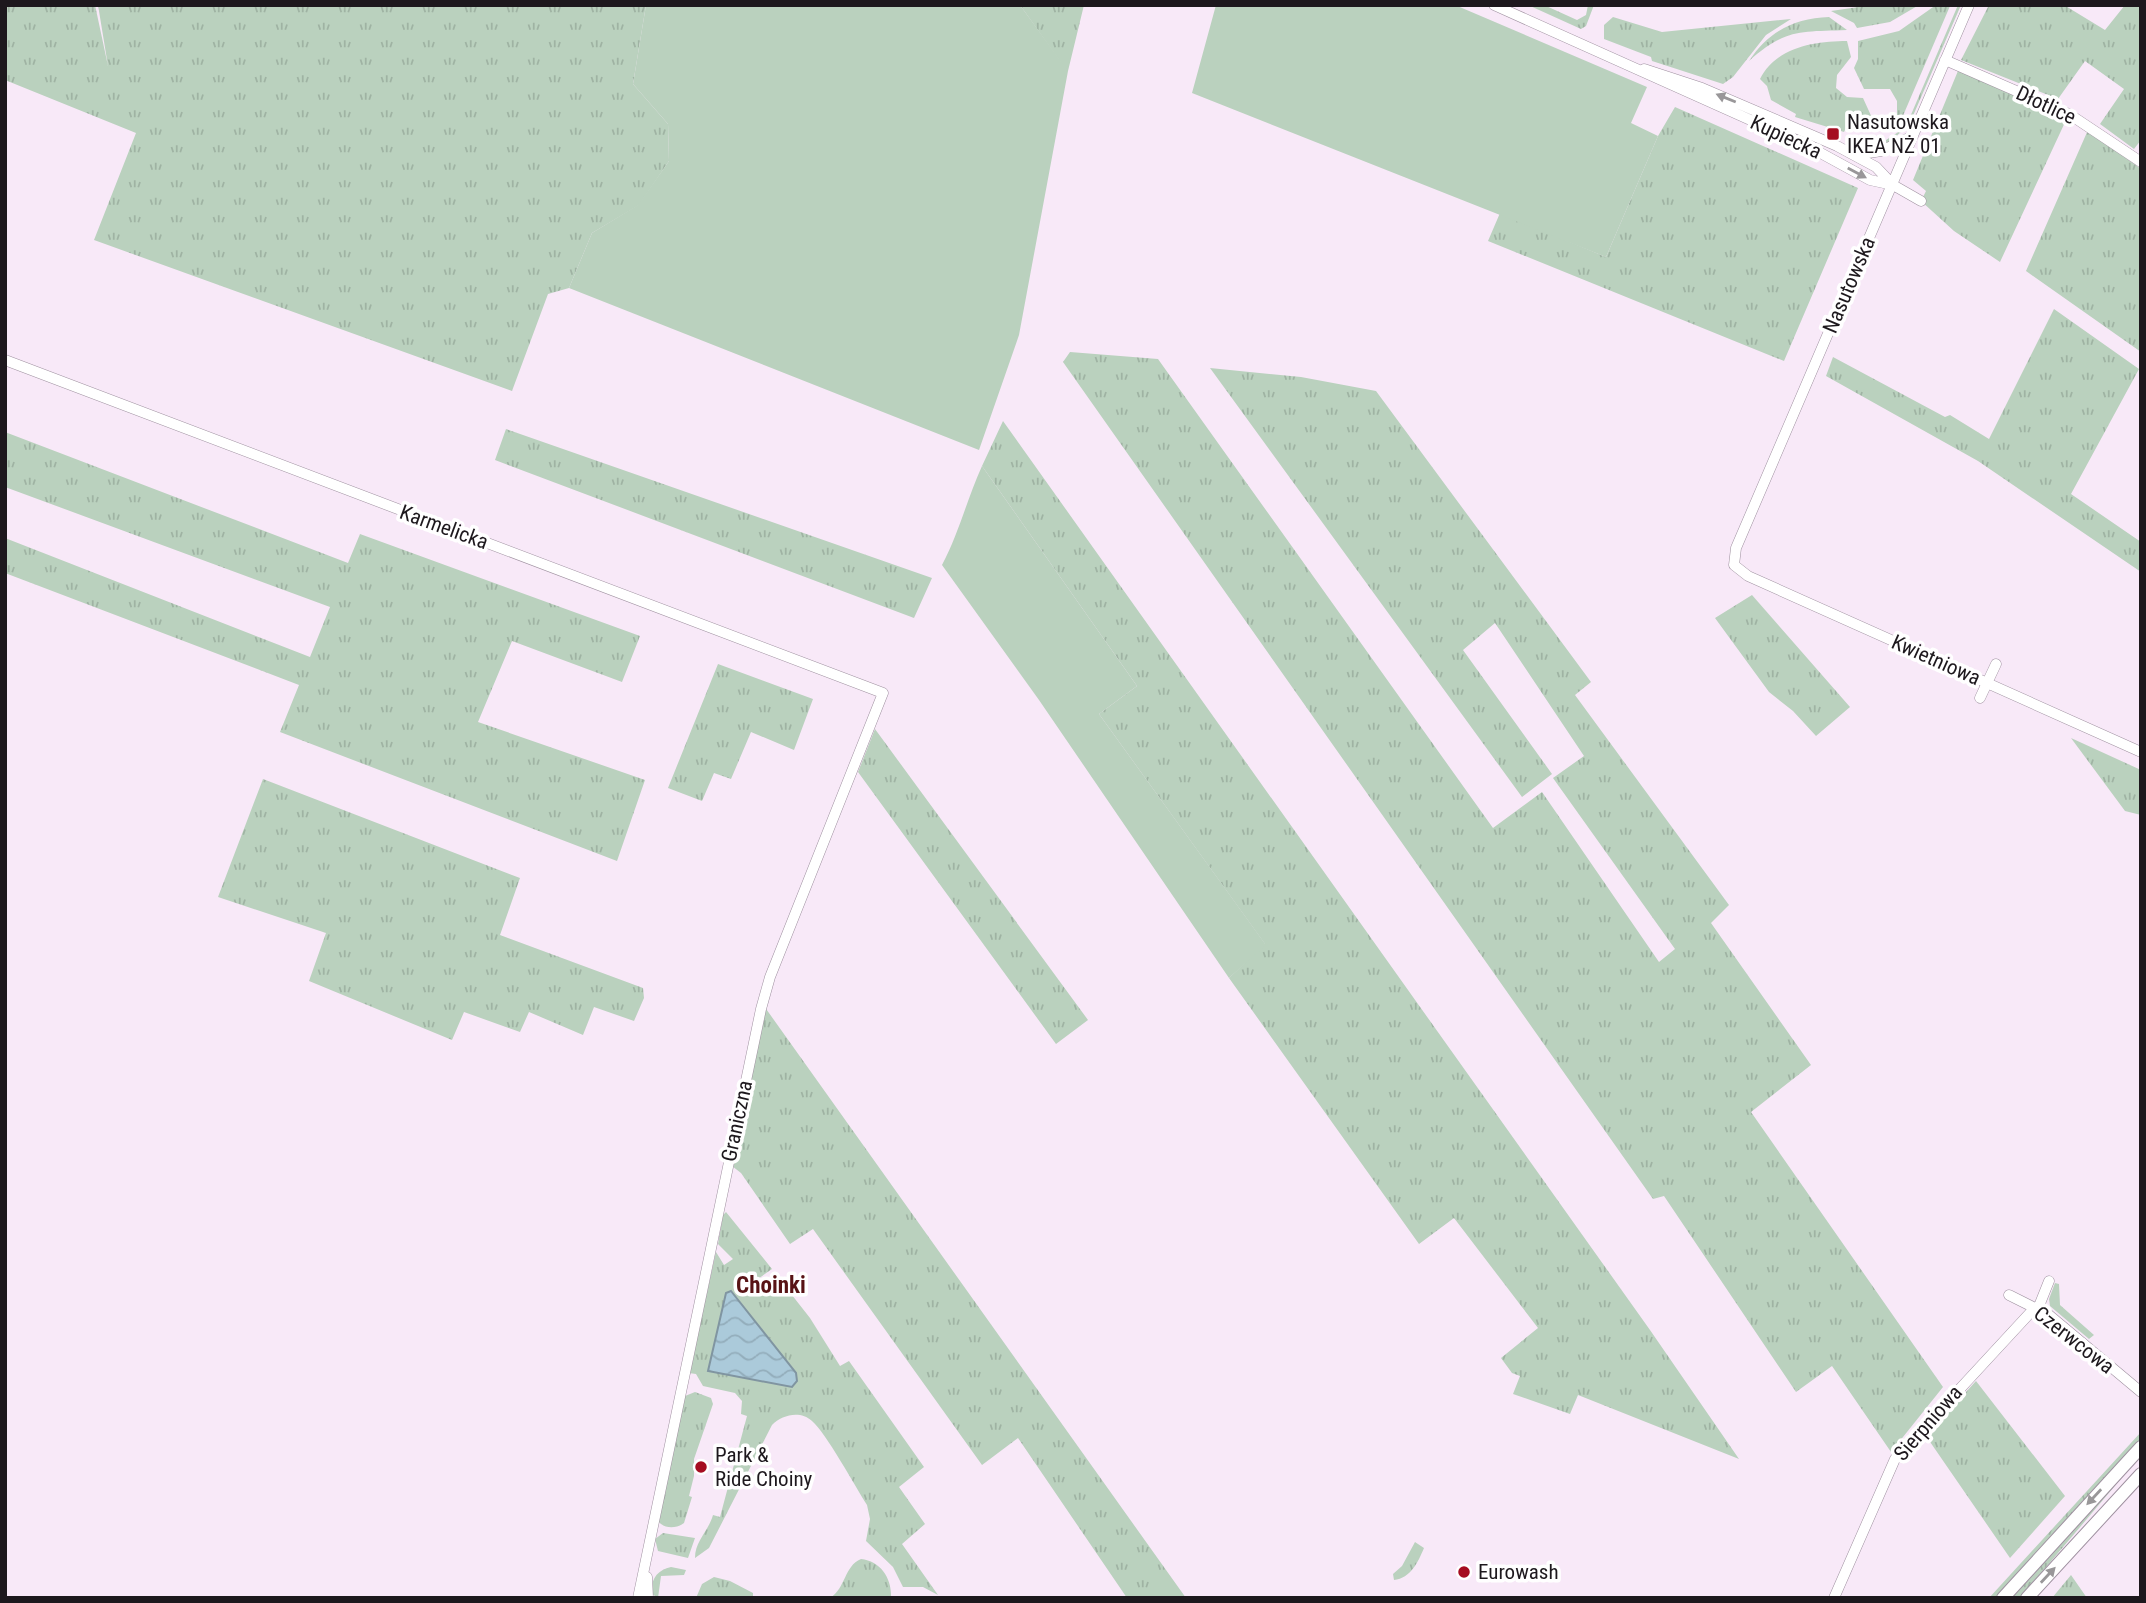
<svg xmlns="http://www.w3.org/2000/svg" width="2146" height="1603" font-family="'Roboto Condensed',sans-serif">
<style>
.grass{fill:url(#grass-tufts)}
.garden{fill:#bad1be}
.water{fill:url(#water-waves);stroke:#8095a1;stroke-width:2}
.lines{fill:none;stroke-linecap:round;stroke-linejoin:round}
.minor-casing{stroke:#9f91a0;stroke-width:11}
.tertiary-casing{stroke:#9f91a0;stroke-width:14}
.minor{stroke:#fff;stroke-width:10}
.tertiary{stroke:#fff;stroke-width:12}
.oneway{fill:#999799}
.poi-dot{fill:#a50c20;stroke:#fff;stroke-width:2.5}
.labels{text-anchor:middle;stroke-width:7;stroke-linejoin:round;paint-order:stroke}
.street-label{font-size:21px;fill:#1d181d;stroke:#fff}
.poi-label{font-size:21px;fill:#1d181d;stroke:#fff;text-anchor:start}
.neighbourhood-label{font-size:23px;font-weight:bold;fill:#581315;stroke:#fff}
</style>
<defs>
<pattern id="grass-tufts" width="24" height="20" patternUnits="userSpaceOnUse" patternTransform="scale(1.75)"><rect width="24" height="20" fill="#bad1be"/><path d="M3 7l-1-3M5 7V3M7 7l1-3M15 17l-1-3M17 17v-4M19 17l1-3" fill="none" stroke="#9fb3a3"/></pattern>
<pattern id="water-waves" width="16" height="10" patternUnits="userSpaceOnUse" patternTransform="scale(1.75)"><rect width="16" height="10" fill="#abcada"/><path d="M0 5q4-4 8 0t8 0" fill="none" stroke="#93adbb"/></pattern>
</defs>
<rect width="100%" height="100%" fill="#f8e9f8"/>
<path class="grass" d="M 5,5 L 95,5 L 108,66 L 98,5 L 646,5 L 633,84 L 668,124 L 669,161 L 639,205 L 592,233 L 569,288 L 548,294 L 512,391 L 94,240 L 136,133 L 5,80 Z
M 1020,5 L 1084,5 L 1068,71 L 1067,71 Z
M 1528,5 L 1544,5 L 1577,20 L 1586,15 L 1588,5 L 1594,5 L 1586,26 L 1581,29 Z
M 1872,5 L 1919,5 L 1890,22 L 1857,28 L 1854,23 L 1831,11 Z
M 1936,5 L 1950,6 L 1902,118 L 1887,131 L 1883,125 L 1897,115 L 1897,101 L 1890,89 L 1864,89 L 1854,68 L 1858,59 L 1858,41 L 1899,31 Z
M 1958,5 L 1961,5 L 1909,125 L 1886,145 L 1886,140 L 1900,131 L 1910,117 Z
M 1989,5 L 2064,5 L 2105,30 L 2125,5 L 2141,5 L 2141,140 L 2134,149 L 2100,124 L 2124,89 L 2085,61 L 2058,99 L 1961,60 Z
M 1613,17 L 1662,32 L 1791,19 L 1766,35 L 1733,77 L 1723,84 L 1652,61 L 1651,57 L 1604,39 L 1604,25 Z
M 1829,17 L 1847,30 C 1801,32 1786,28 1749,61 C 1768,32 1794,18 1829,17 Z
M 1847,41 L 1851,57 L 1837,75 L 1836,88 L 1847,97 L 1863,98 L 1873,120 L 1859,129 L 1846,128 L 1844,132 L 1795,117 L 1796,114 L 1771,100 L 1767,86 L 1760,79 C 1776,47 1815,41 1847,41 Z
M 1960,66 L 2067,118 L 2000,262 L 1954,231 L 1921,201 L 1926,191 L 1913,180 Z
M 1675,107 L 1858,188 L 1784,361 L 1488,241 L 1500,213 L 1606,257 L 1658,136 Z
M 2088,130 L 2141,169 L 2141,352 L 2026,271 Z
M 2054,309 L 2139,369 L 2071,494 L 2141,542 L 2141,572 L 1978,461 L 1826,376 L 1833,357 L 1945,417 L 1950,415 L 1989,439 Z
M 1070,352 L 1158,359 L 1493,828 L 1542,792 L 1659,962 L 1675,949 L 1553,778 L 1584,756 L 1495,623 L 1463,650 L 1552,774 L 1522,797 L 1210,368 L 1301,377 L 1376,391 L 1591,682 L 1575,695 L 1729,905 L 1711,923 L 1811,1065 L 1751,1112 L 1943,1387 L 1891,1452 L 1832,1366 L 1796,1392 L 1664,1196 L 1653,1199 L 1063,362 Z
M 1003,421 L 1650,1330 L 1739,1459 L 1578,1395 L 1570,1414 L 1513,1394 L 1520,1376 L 1512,1373 L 1501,1358 L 1538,1328 L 1454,1218 L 1419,1244 L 1229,978 L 1265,944 L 1099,714 L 1137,686 L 982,466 Z
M 506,429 L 932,578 L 914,618 L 495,460 Z
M 5,432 L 348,563 L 360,534 L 640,636 L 622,682 L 512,641 L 478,722 L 645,780 L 617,861 L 280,732 L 299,685 L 5,573 L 5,538 L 310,657 L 330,607 L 5,487 Z
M 1752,595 L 1850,707 L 1816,736 L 1793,711 L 1769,692 L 1715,618 Z
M 718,664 L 813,699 L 794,750 L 751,732 L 731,779 L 714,773 L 702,801 L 668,788 Z
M 875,729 L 1088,1020 L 1056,1044 L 858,772 Z
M 2071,738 L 2141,770 L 2141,815 L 2125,811 Z
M 263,779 L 520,878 L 500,935 L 643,988 L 644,998 L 634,1021 L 594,1007 L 583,1035 L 529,1012 L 520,1032 L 464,1012 L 452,1040 L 309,981 L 326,933 L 218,897 Z
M 764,1006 L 1186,1598 L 1127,1598 L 1018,1438 L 982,1465 L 813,1229 L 790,1244 L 741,1173 L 732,1166 Z
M 726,1212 L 772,1269 L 755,1281 L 760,1288 L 777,1276 L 810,1318 L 840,1366 L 849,1361 L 924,1467 L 899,1487 L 925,1524 L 902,1544 L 938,1595 L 923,1587 L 903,1587 L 893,1567 L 866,1541 L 870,1519 L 867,1505 C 855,1486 826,1433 812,1421 C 800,1410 782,1415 772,1425 L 709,1548 L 695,1558 C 695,1541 708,1532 713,1515 L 720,1517 L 747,1416 L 741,1414 L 742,1401 L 735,1393 L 703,1386 L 696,1374 L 689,1373 L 716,1252 L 724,1265 L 733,1259 L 718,1244 L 723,1215 Z
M 2055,1283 L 2059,1284 L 2060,1305 L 2094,1335 L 2089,1339 L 2050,1306 L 2049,1299 Z
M 1976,1381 L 2065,1496 L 2010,1558 L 1926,1436 Z
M 695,1392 L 711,1398 L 713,1404 L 694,1459 L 694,1476 L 689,1496 L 692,1497 L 684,1523 C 676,1529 664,1529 658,1521 L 685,1396 Z
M 2141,1432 L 2141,1439 L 1995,1598 L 1989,1598 Z
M 2141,1455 L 2020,1598 L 2011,1598 Z
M 663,1533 L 695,1538 L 688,1558 L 658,1551 L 655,1539 Z
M 1415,1542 L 1424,1548 C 1418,1562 1411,1578 1394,1580 L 1393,1574 L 1402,1566 Z
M 861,1559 C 881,1561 892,1579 891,1598 L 830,1598 C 846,1588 844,1566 861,1559 Z
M 671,1567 L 686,1570 L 684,1575 L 661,1576 L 658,1598 L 652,1594 C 650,1580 657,1570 671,1567 Z
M 2071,1575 L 2087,1598 L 2052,1598 Z
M 714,1577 L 730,1581 L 753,1593 L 753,1598 L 696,1598 L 702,1584 Z"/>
<path class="garden" d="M 646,5 L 1020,5 L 1068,71 L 1019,335 L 979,450 L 569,288 L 592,233 L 638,205 L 669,161 L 668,124 L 633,84 Z
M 1216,5 L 1455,5 L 1647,87 L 1631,123 L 1658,136 L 1606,257 L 1192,93 Z
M 982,466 L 1137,686 L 1099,714 L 1266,945 L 1229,978 L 1039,700 L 942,565 C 959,533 967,499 982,466 Z"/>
<path class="water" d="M 731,1291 L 796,1373 L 797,1381 L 792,1387 L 708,1371 L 726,1293 Z"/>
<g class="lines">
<defs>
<path id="minor" d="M 1494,5 L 1806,145 L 1870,180 L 1893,185 L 1921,201
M 1969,5 L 1736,548 L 1734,565 L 1748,576 L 2141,752
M 1945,60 L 2069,114 L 2141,162
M 1644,69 L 1702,88 L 1837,146 L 1876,167 L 1893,185
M 1855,155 L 1881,151 L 1913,136
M 5,360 L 883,693 L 770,977 L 761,1009 L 638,1598
M 1980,698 L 1996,664
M 2009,1295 L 2049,1315 L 2141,1392
M 2037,1311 L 2049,1281
M 647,1577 L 648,1598
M 1834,1598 L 1895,1459 L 2030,1313 L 2037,1311"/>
<path id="tertiary" d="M 2003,1598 L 2141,1447
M 2027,1598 L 2141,1474"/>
</defs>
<use href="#minor" class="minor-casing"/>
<use href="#tertiary" class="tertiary-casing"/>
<use href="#minor" class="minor"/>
<use href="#tertiary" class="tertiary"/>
</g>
<defs><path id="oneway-solid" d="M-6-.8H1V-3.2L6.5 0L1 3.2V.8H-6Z" transform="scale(1.75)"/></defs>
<g class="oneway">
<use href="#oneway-solid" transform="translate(1726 98) rotate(-158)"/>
<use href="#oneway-solid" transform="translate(1857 173) rotate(28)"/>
<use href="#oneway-solid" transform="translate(2094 1497) rotate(133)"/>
<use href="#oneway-solid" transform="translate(2048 1575) rotate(-47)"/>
</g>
<g class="poi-dot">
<rect x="1826" y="127" width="14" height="14" rx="3.5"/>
<circle cx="701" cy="1467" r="7"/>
<circle cx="1464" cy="1572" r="7"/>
</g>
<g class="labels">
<g class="street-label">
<text transform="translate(2046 105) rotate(25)" y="7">Dłotlice</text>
<text transform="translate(1786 137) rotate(25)" y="7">Kupiecka</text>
<text transform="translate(1849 285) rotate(-67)" y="7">Nasutowska</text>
<text transform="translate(444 527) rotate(20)" y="7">Karmelicka</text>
<text transform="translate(1936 660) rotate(24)" y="7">Kwietniowa</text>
<text transform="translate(737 1121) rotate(-78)" y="7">Graniczna</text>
<text transform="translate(2074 1340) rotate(38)" y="7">Czerwcowa</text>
<text transform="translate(1928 1423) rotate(-49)" y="7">Sierpniowa</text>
</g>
<g class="poi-label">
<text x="1847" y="129">Nasutowska<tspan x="1847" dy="24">IKEA NŻ 01</tspan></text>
<text x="715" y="1462">Park &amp;<tspan x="715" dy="24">Ride Choiny</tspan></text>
<text x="1478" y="1579">Eurowash</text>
</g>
<g class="neighbourhood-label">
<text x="771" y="1293">Choinki</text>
</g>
</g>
<rect width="2146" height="1603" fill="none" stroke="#1d181d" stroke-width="14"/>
</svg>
